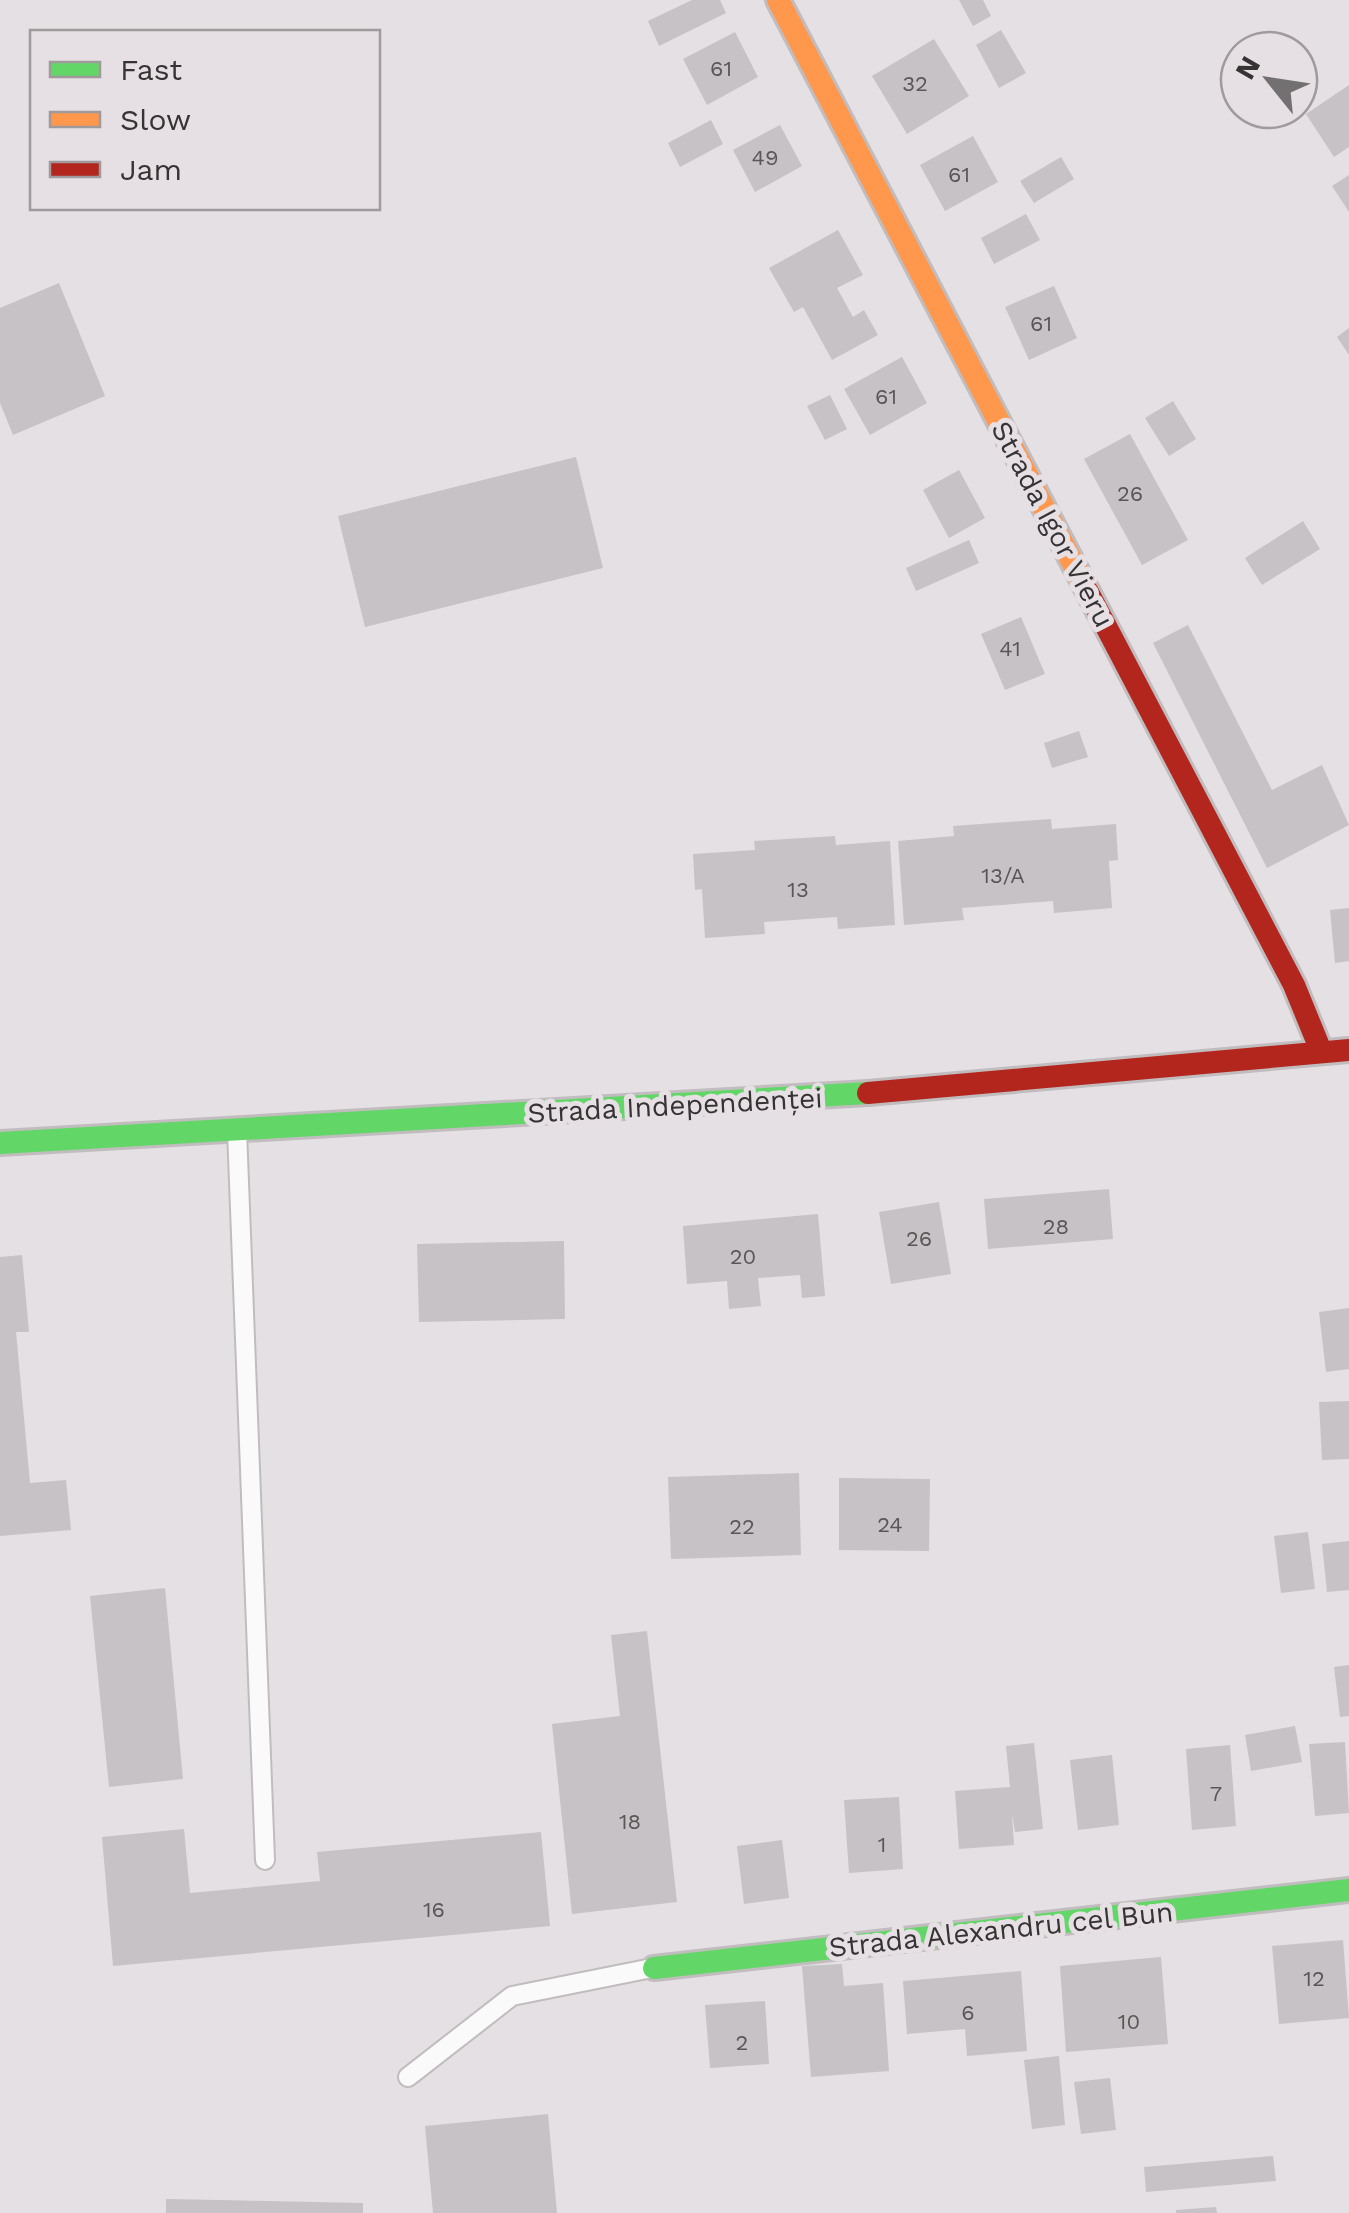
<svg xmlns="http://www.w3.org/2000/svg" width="1349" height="2213" font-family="'Work Sans',sans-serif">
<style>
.building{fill:#c6c2c5}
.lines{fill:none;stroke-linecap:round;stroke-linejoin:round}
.lane-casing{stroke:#c1bdbf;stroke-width:22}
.fast-casing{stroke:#c1bdbf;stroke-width:28}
.slow-casing{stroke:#c1bdbf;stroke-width:28}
.jam-casing{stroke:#c1bdbf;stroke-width:28}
.lane{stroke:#fbfafb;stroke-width:18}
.fast{stroke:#63d668;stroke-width:22}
.slow{stroke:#ff974d;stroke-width:22}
.jam{stroke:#b3261e;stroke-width:22}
.labels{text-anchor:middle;stroke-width:10;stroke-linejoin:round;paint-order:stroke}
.number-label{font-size:22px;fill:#5a5758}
.street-label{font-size:28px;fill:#363334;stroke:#e6dfe3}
</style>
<rect width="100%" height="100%" fill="#e5e0e3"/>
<path class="building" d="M 692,0 L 720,0 L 726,13 L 659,46 L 648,21 Z
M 959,0 L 983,0 L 991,16 L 973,26 Z
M 1001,30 L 1026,73 L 999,88 L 976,45 Z
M 735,32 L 758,77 L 707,105 L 683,59 Z
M 934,39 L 969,96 L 907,134 L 872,76 Z
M 1349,85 L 1349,147 L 1334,157 L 1306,114 Z
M 711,120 L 723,144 L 680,167 L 668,143 Z
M 780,125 L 802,166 L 755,192 L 733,150 Z
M 973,136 L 998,182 L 945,211 L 920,165 Z
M 1061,157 L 1074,179 L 1034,203 L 1020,181 Z
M 1349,175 L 1349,212 L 1332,186 Z
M 1026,214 L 1040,240 L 994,264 L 981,238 Z
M 838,230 L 863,275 L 837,288 L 853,317 L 864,310 L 878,335 L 832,360 L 803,307 L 794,312 L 769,268 Z
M 59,283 L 105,396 L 13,435 L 0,403 L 0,308 Z
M 1054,286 L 1077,338 L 1029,360 L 1005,307 Z
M 1349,328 L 1349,355 L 1337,337 Z
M 902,357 L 927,403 L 870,435 L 844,389 Z
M 830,395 L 847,429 L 825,440 L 807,406 Z
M 1173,401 L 1196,439 L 1169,456 L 1145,418 Z
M 1130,434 L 1188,540 L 1142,565 L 1084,459 Z
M 576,457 L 603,568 L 365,627 L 338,516 Z
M 959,470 L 985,518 L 949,538 L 923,490 Z
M 1303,521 L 1320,549 L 1262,585 L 1245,558 Z
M 969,540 L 979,563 L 916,591 L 906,568 Z
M 1021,617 L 1045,674 L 1005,690 L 981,634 Z
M 1188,625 L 1272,790 L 1322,765 L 1349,825 L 1267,868 L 1153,643 Z
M 1079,731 L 1088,757 L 1052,768 L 1044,743 Z
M 1051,819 L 1052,829 L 1116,824 L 1118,860 L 1109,861 L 1112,908 L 1054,913 L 1053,901 L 962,908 L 964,920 L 904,925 L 898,841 L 954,836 L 953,826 Z
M 835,836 L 836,845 L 890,841 L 895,925 L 838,929 L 837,917 L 764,922 L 765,934 L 705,938 L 702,889 L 695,890 L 693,854 L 755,850 L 754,841 Z
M 1349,908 L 1349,961 L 1335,963 L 1330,910 Z
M 1109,1189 L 1113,1239 L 988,1249 L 984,1199 Z
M 939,1202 L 951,1274 L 891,1284 L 879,1212 Z
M 818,1214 L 825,1296 L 802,1298 L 800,1275 L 758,1278 L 761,1306 L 729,1309 L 727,1281 L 687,1284 L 683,1226 Z
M 564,1241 L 565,1319 L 419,1322 L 417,1244 Z
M 22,1255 L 29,1332 L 16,1332 L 30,1483 L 66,1480 L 71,1530 L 0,1536 L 0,1257 Z
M 1349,1308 L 1349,1369 L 1326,1372 L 1319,1312 Z
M 1349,1401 L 1349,1459 L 1322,1460 L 1319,1402 Z
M 799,1473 L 801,1555 L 671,1559 L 668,1477 Z
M 839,1478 L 930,1479 L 929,1551 L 839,1550 Z
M 1308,1532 L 1315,1589 L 1281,1593 L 1274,1536 Z
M 1349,1541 L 1349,1590 L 1327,1592 L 1322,1544 Z
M 165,1588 L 183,1779 L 109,1787 L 90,1596 Z
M 647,1631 L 677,1902 L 572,1914 L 552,1724 L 620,1716 L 611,1635 Z
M 1349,1665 L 1349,1716 L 1340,1717 L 1334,1667 Z
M 1295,1726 L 1302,1762 L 1251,1771 L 1245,1735 Z
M 1345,1742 L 1349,1813 L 1315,1816 L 1309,1744 Z
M 1034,1743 L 1043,1829 L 1015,1832 L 1012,1813 L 1014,1845 L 959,1849 L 955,1791 L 1010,1787 L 1006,1746 Z
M 1230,1745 L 1236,1826 L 1192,1830 L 1186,1749 Z
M 1112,1755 L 1119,1825 L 1078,1830 L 1070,1760 Z
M 899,1797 L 903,1869 L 849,1873 L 844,1800 Z
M 184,1829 L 190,1893 L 320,1881 L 317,1852 L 541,1832 L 550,1926 L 113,1966 L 102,1837 Z
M 782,1840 L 789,1898 L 744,1904 L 737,1846 Z
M 1343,1940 L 1349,2018 L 1279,2024 L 1272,1946 Z
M 1161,1957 L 1168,2044 L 1066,2052 L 1060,1966 Z
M 842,1964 L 844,1986 L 883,1983 L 889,2071 L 811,2077 L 802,1966 Z
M 1021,1971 L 1027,2051 L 967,2056 L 965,2029 L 907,2034 L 903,1981 Z
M 765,2001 L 769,2064 L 710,2068 L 705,2005 Z
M 1059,2056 L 1065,2125 L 1032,2129 L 1024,2060 Z
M 1110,2078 L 1116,2130 L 1081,2134 L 1074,2082 Z
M 548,2114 L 557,2213 L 433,2213 L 425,2126 Z
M 1273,2156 L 1276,2181 L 1146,2192 L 1144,2167 Z
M 166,2199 L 363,2203 L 363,2213 L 166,2213 Z
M 1216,2207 L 1217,2213 L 1176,2213 L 1176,2210 Z"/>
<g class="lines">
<defs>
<path id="lane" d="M 237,1130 L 265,1860
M 408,2077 L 512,1996 L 652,1968"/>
<path id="fast" d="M 0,1143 L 868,1093
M 654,1968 L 1349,1890"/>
<path id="slow" d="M 778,0 L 1088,592"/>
<path id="jam" d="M 1088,592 L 1294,985 L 1321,1051
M 868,1093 L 1349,1050"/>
</defs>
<use href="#lane" class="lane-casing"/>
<use href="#fast" class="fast-casing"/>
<use href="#slow" class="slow-casing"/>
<use href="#jam" class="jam-casing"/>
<use href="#lane" class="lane"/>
<use href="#fast" class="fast"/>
<use href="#slow" class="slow"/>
<use href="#jam" class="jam"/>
</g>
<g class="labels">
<g class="number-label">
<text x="721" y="76">61</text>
<text x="915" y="91">32</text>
<text x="765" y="165">49</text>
<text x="959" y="182">61</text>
<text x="1041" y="331">61</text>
<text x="886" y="404">61</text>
<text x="1130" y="501">26</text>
<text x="1010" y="656">41</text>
<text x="1003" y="883">13/A</text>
<text x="798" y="897">13</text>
<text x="1056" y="1234">28</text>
<text x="919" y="1246">26</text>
<text x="743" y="1264">20</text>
<text x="890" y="1532">24</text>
<text x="742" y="1534">22</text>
<text x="1216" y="1801">7</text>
<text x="630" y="1829">18</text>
<text x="882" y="1852">1</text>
<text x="434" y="1917">16</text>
<text x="1314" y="1986">12</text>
<text x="968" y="2020">6</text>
<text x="1129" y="2029">10</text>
<text x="742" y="2050">2</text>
</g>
<g class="street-label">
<text transform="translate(1053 524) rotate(62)" y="10">Strada Igor Vieru</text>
<text transform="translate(675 1105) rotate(-3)" y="10">Strada Independenței</text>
<text transform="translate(1001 1929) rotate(-6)" y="10">Strada Alexandru cel Bun</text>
</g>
</g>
<rect x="30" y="30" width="350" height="180" fill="#e6dfe3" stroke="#a09a9d" stroke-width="2.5"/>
<rect x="50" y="62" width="50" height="15" fill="#63d668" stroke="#a09a9d" stroke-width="2.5"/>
<text x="120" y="80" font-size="30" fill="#363334">Fast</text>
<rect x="50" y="112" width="50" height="15" fill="#ff974d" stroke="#a09a9d" stroke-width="2.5"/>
<text x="120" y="130" font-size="30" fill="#363334">Slow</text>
<rect x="50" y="162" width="50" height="15" fill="#b3261e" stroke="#a09a9d" stroke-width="2.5"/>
<text x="120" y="180" font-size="30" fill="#363334">Jam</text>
<g transform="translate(1269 80) rotate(300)"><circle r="48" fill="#e6dfe3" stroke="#a09a9d" stroke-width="2.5"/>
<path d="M0-8L18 38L0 25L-18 38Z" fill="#737071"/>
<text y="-15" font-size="28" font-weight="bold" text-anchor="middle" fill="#363334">N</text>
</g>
</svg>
